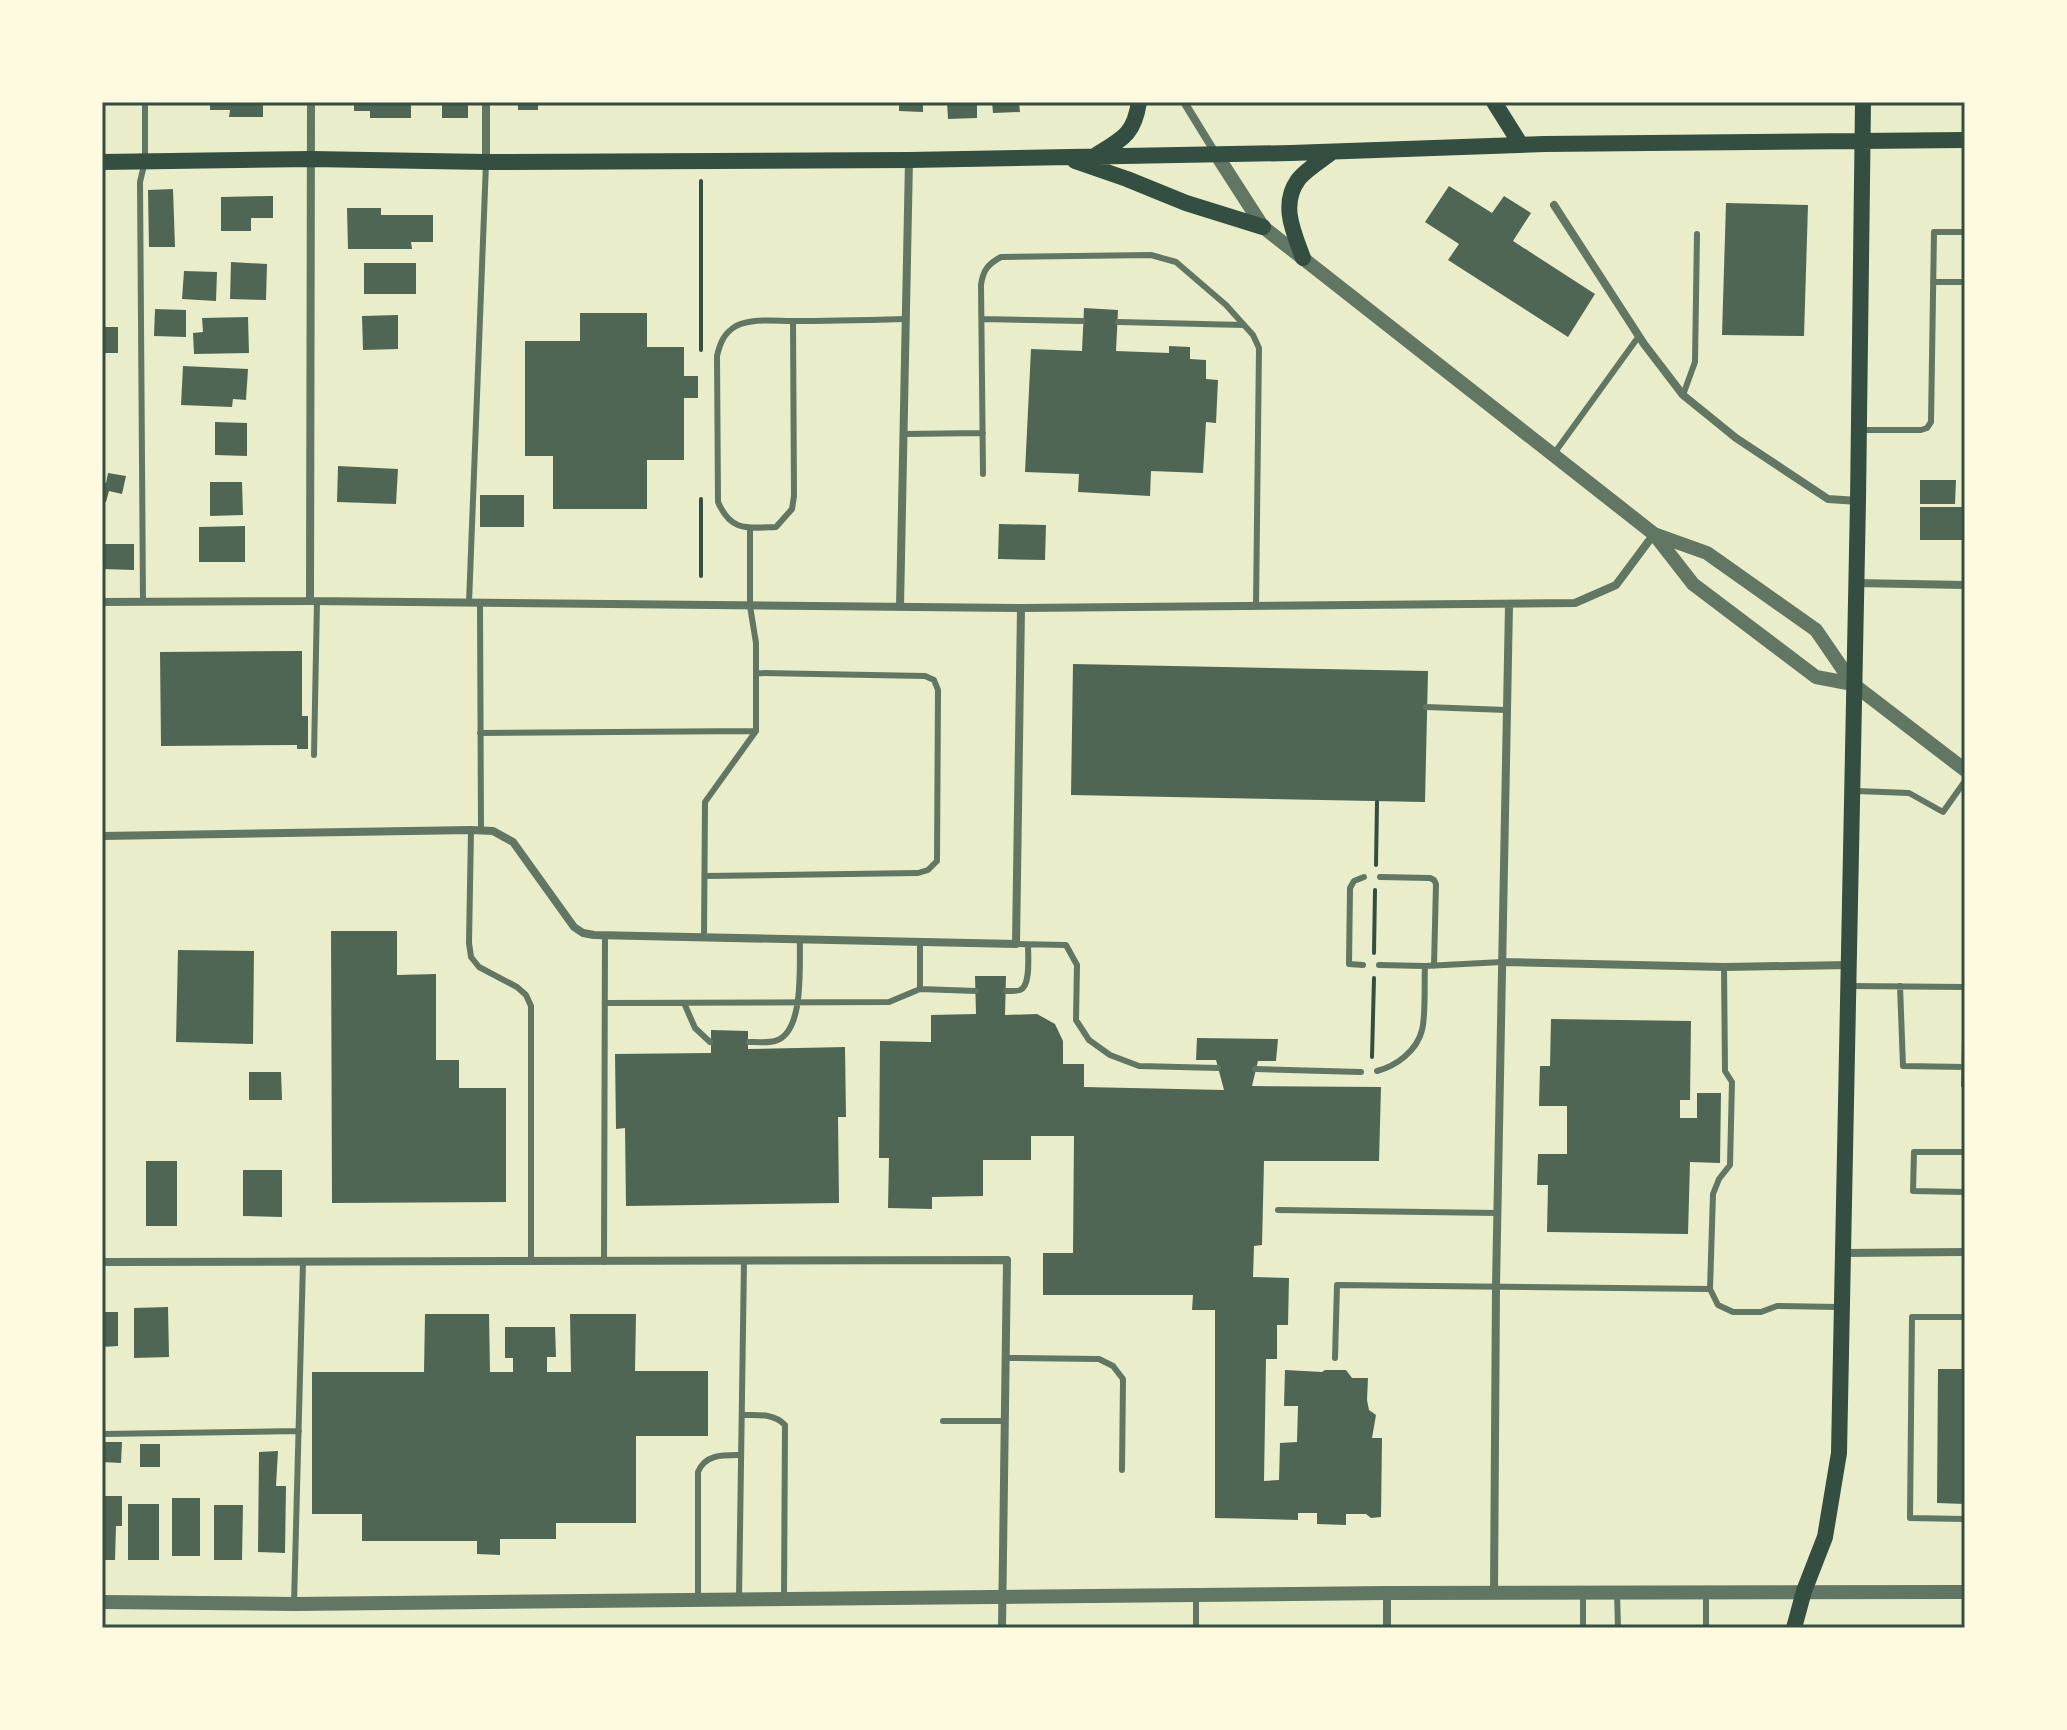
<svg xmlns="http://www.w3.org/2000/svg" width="2067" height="1730" font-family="Quicksand,sans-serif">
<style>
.building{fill:#4f6655}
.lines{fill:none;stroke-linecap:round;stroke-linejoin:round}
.path{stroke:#344e41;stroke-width:4}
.service{stroke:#617663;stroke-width:6}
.minor{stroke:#617663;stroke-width:8}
.tertiary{stroke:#617663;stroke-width:14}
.secondary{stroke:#344e41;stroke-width:16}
.neatline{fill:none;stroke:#344e41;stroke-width:3}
</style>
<rect width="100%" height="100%" fill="#e9edc9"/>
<path class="building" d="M 210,102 L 263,102 L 263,117 L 229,117 L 230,110 L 210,110 Z
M 354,102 L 411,102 L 411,118 L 370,118 L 370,111 L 354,111 Z
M 442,102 L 468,102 L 468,118 L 442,118 Z
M 518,102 L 538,102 L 538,110 L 518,110 Z
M 899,102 L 923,102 L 923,112 L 899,111 Z
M 947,102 L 977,102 L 977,118 L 948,119 Z
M 992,102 L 1019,102 L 1020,112 L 993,113 Z
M 1449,186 L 1492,213 L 1504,196 L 1531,213 L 1513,241 L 1595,294 L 1568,337 L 1448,260 L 1459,244 L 1425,222 Z
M 173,189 L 175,247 L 149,247 L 148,190 Z
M 273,196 L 273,218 L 251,218 L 251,231 L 221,231 L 221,197 Z
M 1726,203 L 1808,205 L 1804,336 L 1722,335 Z
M 347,208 L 381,208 L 381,215 L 433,215 L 433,242 L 411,242 L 412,249 L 348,249 Z
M 231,262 L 267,264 L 266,300 L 230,299 Z
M 364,263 L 416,263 L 416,294 L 364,294 Z
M 184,271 L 217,272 L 216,301 L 182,299 Z
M 1084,308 L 1118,310 L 1116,351 L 1169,353 L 1169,346 L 1190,347 L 1190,359 L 1206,360 L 1206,379 L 1218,380 L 1216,423 L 1206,422 L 1203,473 L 1151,471 L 1150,496 L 1078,492 L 1079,474 L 1025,472 L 1031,349 L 1082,351 Z
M 155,309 L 186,310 L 186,337 L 154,336 Z
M 580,313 L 647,313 L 647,347 L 684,347 L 684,376 L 698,376 L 698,398 L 684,398 L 684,460 L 647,460 L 647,509 L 553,509 L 553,456 L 525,456 L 525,341 L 580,341 Z
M 398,315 L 398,349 L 363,350 L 362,316 Z
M 248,317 L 249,353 L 194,354 L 193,333 L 203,332 L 202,318 Z
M 102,327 L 118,327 L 118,353 L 102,353 Z
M 183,366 L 248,369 L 246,400 L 233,399 L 232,407 L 181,405 Z
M 215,422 L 247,423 L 247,456 L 215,455 Z
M 338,466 L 398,469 L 396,504 L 337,502 Z
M 108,473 L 126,476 L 122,494 L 109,491 L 106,502 L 102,501 L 102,482 L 106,483 Z
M 1920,480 L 1956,480 L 1955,504 L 1920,504 Z
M 210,482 L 242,482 L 243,515 L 210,516 Z
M 480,495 L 524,495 L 524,527 L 480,527 Z
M 1920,507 L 1965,507 L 1965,540 L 1920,540 Z
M 999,524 L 1046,525 L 1045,560 L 998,559 Z
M 245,526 L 245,562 L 199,562 L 199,527 Z
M 102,544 L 134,544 L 134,570 L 102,569 Z
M 302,651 L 302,716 L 308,716 L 308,749 L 297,749 L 297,745 L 161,746 L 160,652 Z
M 1073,664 L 1428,671 L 1425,802 L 1071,795 Z
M 331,931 L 397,931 L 397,975 L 436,974 L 436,1060 L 459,1060 L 459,1088 L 506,1088 L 506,1202 L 332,1203 Z
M 178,950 L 254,951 L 253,1044 L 176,1042 Z
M 975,976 L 1006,976 L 1005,1015 L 1037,1014 L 1055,1024 L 1063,1041 L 1063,1064 L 1084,1064 L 1084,1087 L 1224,1090 L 1216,1060 L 1196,1060 L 1197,1038 L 1278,1039 L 1276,1061 L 1258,1061 L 1252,1086 L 1381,1087 L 1379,1161 L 1264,1161 L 1262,1245 L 1254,1246 L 1253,1277 L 1289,1278 L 1288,1325 L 1277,1325 L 1277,1359 L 1266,1359 L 1264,1481 L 1279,1480 L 1280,1443 L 1297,1442 L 1298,1406 L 1284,1406 L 1285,1370 L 1322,1372 L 1325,1370 L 1346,1370 L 1352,1378 L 1368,1378 L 1367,1400 L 1369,1410 L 1376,1415 L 1372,1438 L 1382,1438 L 1381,1517 L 1371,1518 L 1366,1514 L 1346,1514 L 1346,1525 L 1317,1524 L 1317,1513 L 1298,1513 L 1298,1520 L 1215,1518 L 1215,1310 L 1192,1310 L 1193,1295 L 1043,1295 L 1043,1253 L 1073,1253 L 1074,1136 L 1031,1136 L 1031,1160 L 983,1160 L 983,1196 L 932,1197 L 932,1209 L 888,1208 L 889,1158 L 879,1158 L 880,1041 L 931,1042 L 931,1015 L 976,1014 Z
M 1551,1019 L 1691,1021 L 1690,1100 L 1680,1100 L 1680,1118 L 1697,1118 L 1697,1093 L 1721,1093 L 1720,1163 L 1690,1162 L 1688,1234 L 1547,1232 L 1548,1185 L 1537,1185 L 1538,1154 L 1567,1154 L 1567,1106 L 1539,1106 L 1540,1066 L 1550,1066 Z
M 711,1030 L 748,1031 L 748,1049 L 845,1047 L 846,1117 L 838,1117 L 839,1203 L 626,1206 L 625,1128 L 616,1129 L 615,1054 L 711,1053 Z
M 1962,1038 L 1965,1038 L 1965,1087 L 1961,1087 Z
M 249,1072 L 281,1072 L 282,1100 L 249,1100 Z
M 146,1161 L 177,1161 L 177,1226 L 146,1226 Z
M 243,1170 L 282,1170 L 282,1217 L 243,1216 Z
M 168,1307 L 169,1357 L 134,1358 L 134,1308 Z
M 102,1312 L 118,1312 L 118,1346 L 102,1347 Z
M 425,1314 L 489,1314 L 490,1372 L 513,1372 L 513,1358 L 505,1358 L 505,1327 L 555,1327 L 556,1357 L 547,1357 L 547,1372 L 571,1372 L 570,1314 L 636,1314 L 635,1371 L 708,1371 L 708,1436 L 636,1436 L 636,1523 L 556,1523 L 556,1539 L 500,1539 L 500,1555 L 477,1554 L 477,1541 L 362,1541 L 362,1514 L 312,1514 L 312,1372 L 424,1372 Z
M 1938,1369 L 1965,1369 L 1965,1504 L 1937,1503 Z
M 102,1442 L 122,1442 L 121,1463 L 102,1462 Z
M 140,1444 L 160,1444 L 160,1467 L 140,1467 Z
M 278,1451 L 276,1486 L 286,1486 L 285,1553 L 258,1552 L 259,1452 Z
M 102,1496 L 122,1496 L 122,1526 L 116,1526 L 115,1560 L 102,1560 Z
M 172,1498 L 200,1498 L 200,1556 L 172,1556 Z
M 128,1504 L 159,1504 L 159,1560 L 128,1560 Z
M 214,1505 L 243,1505 L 242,1560 L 214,1560 Z"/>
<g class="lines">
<path class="path" d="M 701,350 L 701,181
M 701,576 L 701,499
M 1376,865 L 1377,802
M 1374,953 L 1375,890
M 1372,1057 L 1374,978"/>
<path class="service" d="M 1933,282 L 1965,282
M 982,319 L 1082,321
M 793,321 L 794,496 L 792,509 L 776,527 C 747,528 731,532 718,502 L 717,356 C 720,343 724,333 736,326 C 752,318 775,321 792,321 C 830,321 868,320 906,319
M 1118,322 L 1244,325
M 1683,395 L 1695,362 L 1697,234
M 1859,430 L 1921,430 L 1927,428 L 1931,422 L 1934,232 L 1965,232
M 904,434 L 983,433
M 1553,455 L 1639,336
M 983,474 L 981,285 C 983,270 988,264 1001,257 L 1151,255 L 1176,262 L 1226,305 L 1253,335 L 1259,348 L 1256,606
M 143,602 L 140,182 L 145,161 L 145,102
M 469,603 L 486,163
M 480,604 L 481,830
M 1426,707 L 1506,710
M 480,733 L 756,731
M 314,755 L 317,601
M 1856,791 L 1909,793 L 1943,812 L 1965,781
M 471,830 L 469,943 L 471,957 L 479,967 L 517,987 L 526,995 L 531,1006 L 531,1262
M 705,876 L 918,873 L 928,870 L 937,861 L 938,690 L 934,680 L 925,676 L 756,673
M 1380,877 L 1430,878 L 1434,880 L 1436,884 L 1434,966
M 704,938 L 705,802 L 756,731 L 756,643 L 750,606 L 750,528
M 1016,944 L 1066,945 L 1077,965 L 1076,1020 L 1089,1040 L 1110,1055 L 1139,1066 L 1218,1068
M 1363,965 L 1349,964 L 1350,888 L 1354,881 L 1364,877
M 1379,965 L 1425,966
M 1724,967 L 1725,1071 L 1732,1082 L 1730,1165 L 1719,1179 L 1713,1194 L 1710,1289 L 1718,1305 L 1733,1312 L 1761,1312 L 1777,1306 L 1838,1307
M 1849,986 L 1965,987
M 1900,986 L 1903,1066 L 1965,1067
M 920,989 L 920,942
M 1006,991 C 1007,991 1019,991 1020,990 C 1031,986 1028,956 1028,945
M 605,1003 L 889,1002 L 920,989 L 976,991
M 684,1003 L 695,1028 L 710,1042
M 749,1042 C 756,1042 767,1043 775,1041 C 805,1033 799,964 800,940
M 1255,1069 L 1361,1072
M 1377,1071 C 1396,1066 1417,1051 1422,1030 C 1426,1015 1424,983 1425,966 L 1502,962
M 1965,1152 L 1914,1152 L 1913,1191 L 1965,1192
M 1278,1210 L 1498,1213
M 604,1262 L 605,935
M 1965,1317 L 1912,1317 L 1910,1518 L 1965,1519
M 1007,1358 L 1099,1359 L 1113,1366 L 1123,1379 L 1122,1470
M 1335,1358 L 1337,1285 L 1710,1289
M 742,1415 C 757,1415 774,1413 785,1425 L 784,1599
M 943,1421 L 1005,1421
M 102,1434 L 299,1431
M 1617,1592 L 1618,1628
M 1706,1592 L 1706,1628
M 1196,1596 L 1196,1628
M 739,1599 L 744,1261
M 698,1600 L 698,1472 C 705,1454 723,1455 741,1455
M 294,1604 L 303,1262
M 1583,1628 L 1583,1592"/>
<path class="minor" d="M 1184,102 L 1216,154
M 486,161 L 486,102
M 1554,205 L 1644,344 L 1683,395 L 1736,438 L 1828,499 L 1858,501
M 1855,583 L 1965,585
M 310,601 L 311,102
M 102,602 L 310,601 L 1021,608 L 1575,603 L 1616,585 L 1654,534
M 900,607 L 909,160
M 102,836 L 471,830 L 493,831 L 513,842 L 574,927 L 583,933 L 594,935 L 1016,944 L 1021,608
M 1502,962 L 1724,967 L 1849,965
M 1844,1253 L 1965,1252
M 102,1262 L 1007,1260 L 1002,1628
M 1387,1593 L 1387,1628
M 1494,1593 L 1496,1286 L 1509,605"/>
<path class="tertiary" d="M 1216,154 L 1263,227 L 1654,534 L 1693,584 L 1816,677 L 1853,684
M 1654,534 L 1707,553 L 1816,630 L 1853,684 L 1965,770
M 102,1602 L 294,1604 L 1387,1593 L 1965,1592"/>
<path class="secondary" d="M 1494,102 L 1521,145
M 1096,155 C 1122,139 1134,135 1139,102
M 1075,161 L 1127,179 L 1186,203 L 1263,227
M 102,162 L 311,159 L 486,162 L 909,160 L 1291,153 L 1544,144 L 1965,140
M 1303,258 C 1294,233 1280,205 1298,180 C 1304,171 1322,160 1332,152
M 1794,1628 L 1804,1591 L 1825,1537 L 1839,1453 L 1858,501 L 1863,102"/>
</g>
<rect width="2067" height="1730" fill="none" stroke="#fefae0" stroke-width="208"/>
<rect x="104" y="104" width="1859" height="1522" class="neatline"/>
</svg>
